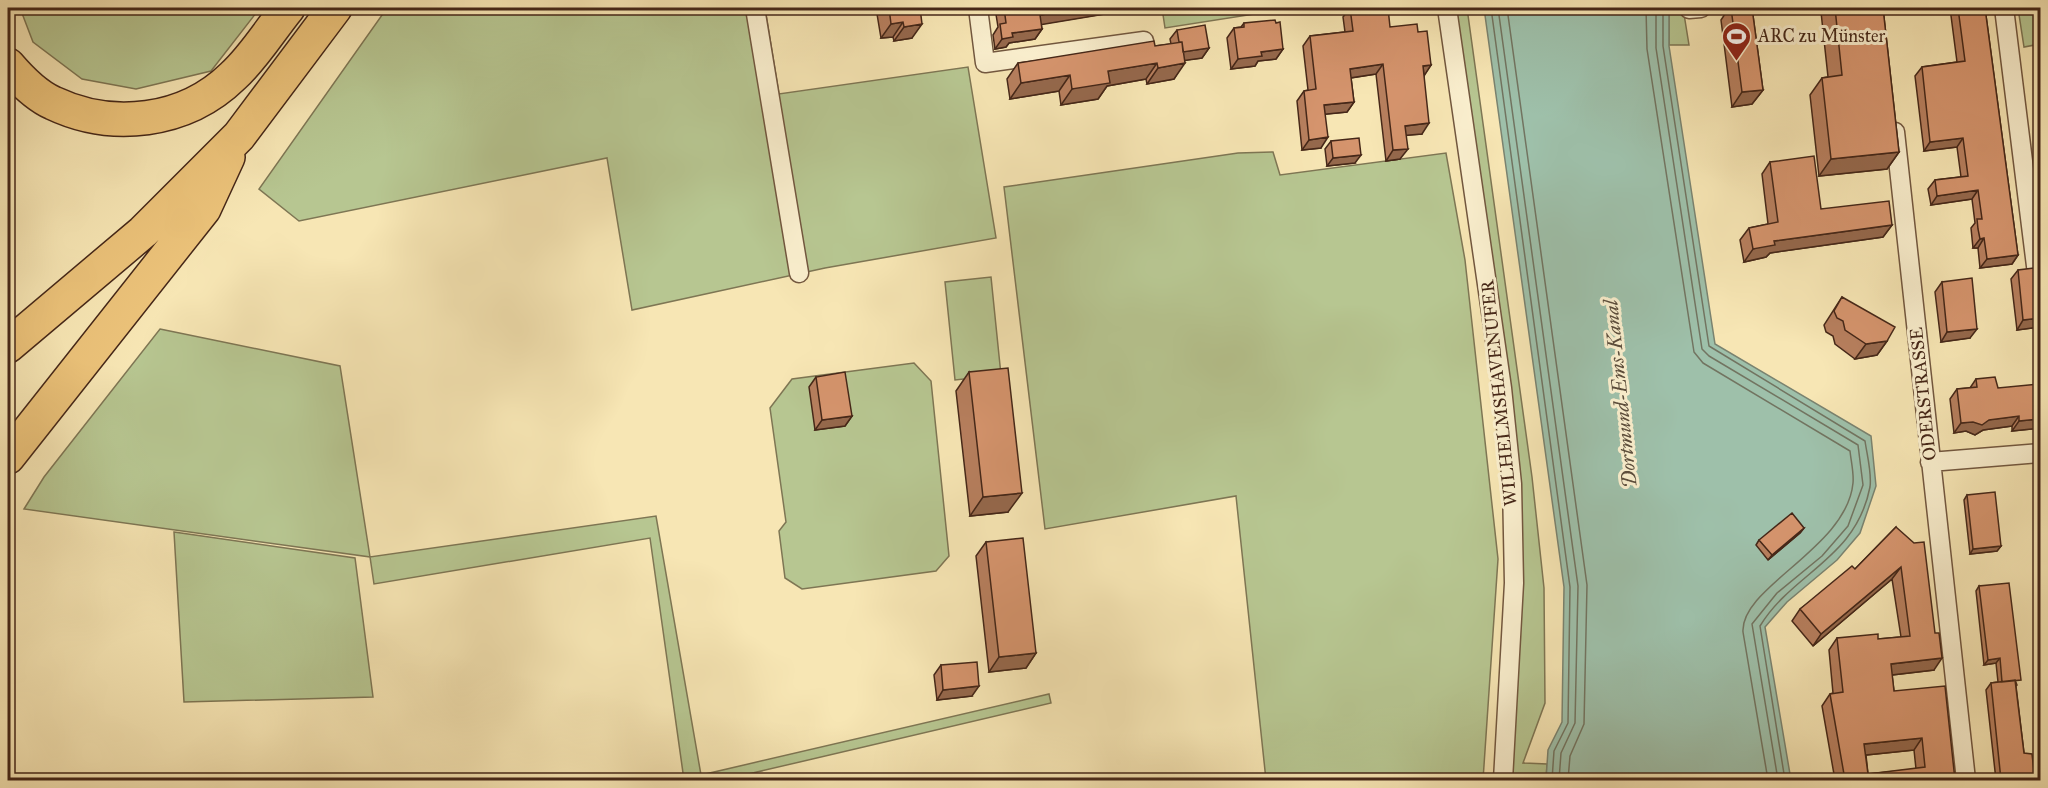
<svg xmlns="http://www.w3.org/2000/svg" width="2048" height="788" font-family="'IM FELL Great Primer',serif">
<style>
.green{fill:#b7c691;stroke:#7e7654;stroke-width:1.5}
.water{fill:#9ec0aa;stroke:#7a8370;stroke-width:1.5}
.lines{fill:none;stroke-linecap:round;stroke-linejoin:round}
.shore{stroke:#727461;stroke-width:1.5}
.street-casing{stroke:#72573f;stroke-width:21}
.highway-casing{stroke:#452718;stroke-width:36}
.street{stroke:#faefce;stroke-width:18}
.highway{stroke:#ecc37a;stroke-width:33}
.wall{fill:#b77f5e;stroke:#452718;stroke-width:1.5;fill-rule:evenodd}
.shaded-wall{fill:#95684c;stroke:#452718;stroke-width:1.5}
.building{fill:#d5946d;stroke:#452718;stroke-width:1.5;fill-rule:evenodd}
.labels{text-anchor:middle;stroke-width:6;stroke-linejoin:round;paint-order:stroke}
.poi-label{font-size:18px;fill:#452718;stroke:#faefce;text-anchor:start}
.street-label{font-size:18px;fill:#452718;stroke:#faefce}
.water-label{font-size:20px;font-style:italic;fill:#5b4d3c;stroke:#faefce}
</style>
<rect width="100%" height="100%" fill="#f7e6b4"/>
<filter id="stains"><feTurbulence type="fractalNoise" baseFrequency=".00333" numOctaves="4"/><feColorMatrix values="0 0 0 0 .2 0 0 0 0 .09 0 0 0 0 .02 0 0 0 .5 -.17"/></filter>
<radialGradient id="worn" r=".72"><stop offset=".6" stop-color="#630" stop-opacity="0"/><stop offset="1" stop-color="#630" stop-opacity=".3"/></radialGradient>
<path class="green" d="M 20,8 L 260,8 L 211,71 L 136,89 L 82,79 L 33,42 Z
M 387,8 L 765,8 L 779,94 L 968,67 L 996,238 L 825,268 L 632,310 L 607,158 L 299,221 L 259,189 Z
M 1162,8 L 1293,8 L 1165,28 Z
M 1455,8 L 1467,8 L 1532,477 L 1544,588 L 1545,703 L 1523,763 L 1547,764 L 1546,780 L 1511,780 L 1522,588 Z
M 1669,8 L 1683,8 L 1689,45 L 1669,45 Z
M 2018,8 L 2040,8 L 2040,44 L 2024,47 Z
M 1273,152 L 1280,175 L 1446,153 L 1465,260 L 1498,559 L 1483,780 L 1266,780 L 1236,496 L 1045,529 L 1004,187 L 1238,153 Z
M 991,277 L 1001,375 L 955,380 L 945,282 Z
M 160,329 L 340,366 L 370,557 L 656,516 L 701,775 L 1049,694 L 1051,703 L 723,780 L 684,780 L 650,538 L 374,584 L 370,557 L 24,509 L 44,477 Z
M 914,363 L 931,381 L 949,556 L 936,571 L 802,589 L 785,578 L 779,531 L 786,522 L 770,408 L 792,379 Z
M 174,532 L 355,558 L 373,697 L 184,702 Z"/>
<path class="water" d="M 1484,8 L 1669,8 L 1669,46 L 1715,344 L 1871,436 L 1876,486 L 1860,533 L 1837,560 L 1787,602 L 1765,627 L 1791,780 L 1546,780 L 1548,750 L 1562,722 L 1564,587 Z"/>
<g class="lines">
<path class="shore" d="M 1491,8 L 1570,587 L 1568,723 L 1554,751 L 1552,780
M 1498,8 L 1578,586 L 1575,723 L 1561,753 L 1559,780
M 1507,8 L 1587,585 L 1584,724 L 1570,756 L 1568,780
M 1646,8 L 1647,49 L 1694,352 L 1703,363 L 1850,451 C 1851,461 1854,473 1853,483 C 1847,548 1740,587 1743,632 L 1768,780
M 1656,8 L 1656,48 L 1702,349 L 1709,356 L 1858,445 L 1863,485 L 1848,526 L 1822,556 L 1777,593 L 1752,624 L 1778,780
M 1663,8 L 1663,46 L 1709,346 L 1865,441 C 1867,455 1872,473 1870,487 C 1856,559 1793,572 1760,626 L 1785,780"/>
<defs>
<path id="street" d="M 755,8 L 799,273
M 978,8 L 985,63 L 1144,41
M 1447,8 L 1502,388 L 1512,484 L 1514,583 L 1503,780
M 2004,8 L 2037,274
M 1689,9 L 1701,8
M 1895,132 L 1966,780
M 1930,462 L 2040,453"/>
<path id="highway" d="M 8,65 C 20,79 35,95 53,103 C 112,131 185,123 233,76 C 254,57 270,30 288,8
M 8,346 L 143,232 L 239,136 L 335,8
M 8,457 L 204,209 L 228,157"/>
</defs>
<use href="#street" class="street-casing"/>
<use href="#highway" class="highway-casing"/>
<use href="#street" class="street"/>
<use href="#highway" class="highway"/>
</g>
<path class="wall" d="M 876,8 L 920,8 L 912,38 L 894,41 L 893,37 L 881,38 Z
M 995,8 L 1141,8 L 1041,24 L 1042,29 L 1035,39 L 1009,43 L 1006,47 L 995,49 L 993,35 L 998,27 Z
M 1350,8 L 1390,27 L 1418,32 L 1431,65 L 1424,75 L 1422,134 L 1406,135 L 1400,159 L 1386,161 L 1376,74 L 1351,78 L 1354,102 L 1347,112 L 1325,114 L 1321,148 L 1302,150 L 1297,101 L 1304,91 L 1308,90 L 1303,46 L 1310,36 L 1345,32 L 1343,17 Z
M 1729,8 L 1752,8 L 1763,90 L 1752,104 L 1732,107 L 1721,20 Z
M 1824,8 L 1883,8 L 1899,152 L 1887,169 L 1819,176 L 1810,95 L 1822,78 L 1828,77 L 1821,12 Z
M 1950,8 L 1985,8 L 2018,255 L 2012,264 L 1980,268 L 1978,248 L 1973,248 L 1971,228 L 1975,223 L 1972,199 L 1931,205 L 1928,189 L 1935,180 L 1961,177 L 1957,147 L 1924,151 L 1915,76 L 1922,67 L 1957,62 Z
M 1244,23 L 1283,49 L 1276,59 L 1258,61 L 1255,66 L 1231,69 L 1227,38 L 1234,28 L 1241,27 Z
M 1177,30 L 1209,48 L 1202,58 L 1185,60 L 1174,79 L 1147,84 L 1146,79 L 1107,86 L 1098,99 L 1061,105 L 1059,91 L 1010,99 L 1007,79 L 1018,63 L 1171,44 L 1170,39 Z
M 2040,47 L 2040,67 L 2038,51 Z
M 1331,141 L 1355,163 L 1327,166 L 1325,149 Z
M 1770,162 L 1821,209 L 1892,225 L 1883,237 L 1770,253 L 1766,257 L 1744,262 L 1740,240 L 1749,228 L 1768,224 L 1762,174 Z
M 2018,270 L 2039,274 L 2040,327 L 2017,330 L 2011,279 Z
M 1942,282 L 1970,338 L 1941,342 L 1935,292 Z
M 1842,297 L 1887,341 L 1877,355 L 1855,359 L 1835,344 L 1833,336 L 1826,332 L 1824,325 Z
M 969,372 L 1008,512 L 970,516 L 956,391 Z
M 816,377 L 852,416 L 845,426 L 815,430 L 809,387 Z
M 1976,379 L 1998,388 L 2040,428 L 2012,431 L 2012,426 L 1983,430 L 1975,435 L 1966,431 L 1954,433 L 1950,399 L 1957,389 L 1970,388 Z
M 1967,495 L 2001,546 L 1997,551 L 1970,554 L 1964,500 Z
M 1896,527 L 1934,670 L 1892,675 L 1894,691 L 1955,780 L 1835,780 L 1822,706 L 1830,694 L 1833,693 L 1829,650 L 1837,638 L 1878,639 L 1901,637 L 1892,579 L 1813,646 L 1792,621 L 1800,609 L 1855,569 ZM 1914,750 L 1916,769 L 1868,774 L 1866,755 Z
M 1804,528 L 1800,533 L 1768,560 L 1756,545 L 1759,540 Z
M 986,542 L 1036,653 L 1026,668 L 989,672 L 976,556 Z
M 1979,586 L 2017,685 L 2016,686 L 2024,753 L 2035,780 L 1996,780 L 1986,690 L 1991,683 L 1998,682 L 1996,663 L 1984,665 L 1976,591 Z
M 941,665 L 972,696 L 937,700 L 934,675 Z"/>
<path class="shaded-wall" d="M 1086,8 L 1141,8 L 1033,26 L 1040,15 Z
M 903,22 L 893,37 L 881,38 L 891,24 Z
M 922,24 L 912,38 L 894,41 L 904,27 Z
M 1042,29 L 1035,39 L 1009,43 L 1006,47 L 995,49 L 1002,39 L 1012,33 Z
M 1209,48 L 1202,58 L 1174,62 L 1181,52 Z
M 1283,49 L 1276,59 L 1258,61 L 1255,66 L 1231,69 L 1238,59 L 1261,52 Z
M 1157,63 L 1146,79 L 1107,86 L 1098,99 L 1061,105 L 1072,89 L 1108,71 Z
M 1185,63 L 1174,79 L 1147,84 L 1158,68 Z
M 1383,64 L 1376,74 L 1343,79 L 1350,69 Z
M 1431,65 L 1424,76 L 1423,66 Z
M 1070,75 L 1059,91 L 1010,99 L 1021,83 Z
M 1763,90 L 1752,104 L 1732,107 L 1742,92 Z
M 1354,102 L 1347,112 L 1317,115 L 1324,105 Z
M 1429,123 L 1422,134 L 1398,136 L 1405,126 Z
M 1328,137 L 1321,148 L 1302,150 L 1309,140 Z
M 1963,138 L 1957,147 L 1924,151 L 1930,142 Z
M 1408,149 L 1400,159 L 1386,161 L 1393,150 Z
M 1899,152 L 1887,169 L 1819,176 L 1831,159 Z
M 1361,155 L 1355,163 L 1327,166 L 1333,158 Z
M 1978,190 L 1972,199 L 1931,205 L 1937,196 Z
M 1892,225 L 1883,237 L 1770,253 L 1766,257 L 1744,262 L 1753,249 L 1774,241 Z
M 1984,238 L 1978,248 L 1973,248 L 1980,239 Z
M 2018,255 L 2012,264 L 1980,268 L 1987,259 Z
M 2040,318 L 2040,327 L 2017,330 L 2023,320 Z
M 1977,329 L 1970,338 L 1941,342 L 1947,332 Z
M 1887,341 L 1877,355 L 1855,359 L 1866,344 Z
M 852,416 L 845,426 L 815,430 L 822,420 Z
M 2019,416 L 2012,426 L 1983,430 L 1975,435 L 1966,431 L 1954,433 L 1961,423 Z
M 2040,419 L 2040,428 L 2012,431 L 2019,421 Z
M 1022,493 L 1008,512 L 970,516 L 983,497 Z
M 1804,528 L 1800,533 L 1768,560 L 1772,555 Z
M 2001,546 L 1997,551 L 1970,554 L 1973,549 Z
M 1901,567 L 1892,579 L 1813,646 L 1821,634 Z
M 1036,653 L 1026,668 L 989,672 L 999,657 Z
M 1942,658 L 1934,670 L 1883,676 L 1891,664 Z
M 2000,658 L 1996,663 L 1984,665 L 1988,660 Z
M 979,686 L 972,696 L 937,700 L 943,690 Z
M 1922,738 L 1914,750 L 1856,756 L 1864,744 Z"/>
<path class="building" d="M 889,8 L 920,8 L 922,24 L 904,27 L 903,22 L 891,24 Z
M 1004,8 L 1086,8 L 1040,15 L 1042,29 L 1012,33 L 1013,37 L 1002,39 L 1000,24 L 1006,23 Z
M 1350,8 L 1388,8 L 1390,27 L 1417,24 L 1418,32 L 1427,31 L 1431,65 L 1423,66 L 1429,123 L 1405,126 L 1408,149 L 1393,150 L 1383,64 L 1350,69 L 1354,102 L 1324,105 L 1328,137 L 1309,140 L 1304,91 L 1316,89 L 1310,36 L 1353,31 Z
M 1731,8 L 1752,8 L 1763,90 L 1742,92 Z
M 1835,8 L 1883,8 L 1899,152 L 1831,159 L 1822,78 L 1842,75 Z
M 1958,8 L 1985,8 L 2018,255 L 1987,259 L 1984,238 L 1980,239 L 1978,229 L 1977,219 L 1982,219 L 1978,190 L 1937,196 L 1935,180 L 1968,176 L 1963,138 L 1930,142 L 1922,67 L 1965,61 Z
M 1275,20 L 1276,23 L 1280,22 L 1283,49 L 1261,52 L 1262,56 L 1238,59 L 1234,28 L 1244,27 L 1244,23 Z
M 1205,25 L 1209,48 L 1183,52 L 1182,42 L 1179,42 L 1177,30 Z
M 1154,41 L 1155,46 L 1182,42 L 1185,63 L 1158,68 L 1157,63 L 1108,71 L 1110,83 L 1072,89 L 1070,75 L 1021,83 L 1018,63 Z
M 1359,138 L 1361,155 L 1333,158 L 1331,141 Z
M 1814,156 L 1821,209 L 1889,201 L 1892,225 L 1774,241 L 1775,245 L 1753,249 L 1749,228 L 1778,222 L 1770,162 Z
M 2034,268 L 2039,274 L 2040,275 L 2040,318 L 2023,320 L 2018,270 Z
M 1972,278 L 1977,329 L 1947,332 L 1942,282 Z
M 1842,297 L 1895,327 L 1887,341 L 1866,344 L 1845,330 L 1843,321 L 1837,318 L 1834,311 Z
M 1008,368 L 1022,493 L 983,497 L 969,372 Z
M 845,372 L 852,416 L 822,420 L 816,377 Z
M 1995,377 L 1998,388 L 2040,384 L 2040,419 L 2019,421 L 2019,416 L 1989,420 L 1982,425 L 1973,422 L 1961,423 L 1957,389 L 1977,387 L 1976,379 Z
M 1995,492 L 2001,546 L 1973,549 L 1967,495 Z
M 1792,513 L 1804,528 L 1772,555 L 1759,540 Z
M 1896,527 L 1914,543 L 1924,542 L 1935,633 L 1939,633 L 1942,658 L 1891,664 L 1894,691 L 1945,686 L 1955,780 L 1845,780 L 1830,694 L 1843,692 L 1837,638 L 1878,634 L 1878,639 L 1910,636 L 1901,567 L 1821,634 L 1800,609 L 1852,566 L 1855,569 ZM 1922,738 L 1925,767 L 1868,774 L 1864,744 Z
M 1023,538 L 1036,653 L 999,657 L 986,542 Z
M 2009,583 L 2021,680 L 2002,682 L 2000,658 L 1988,660 L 1979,586 Z
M 977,662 L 979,686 L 943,690 L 941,665 Z
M 2015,680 L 2024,753 L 2032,754 L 2035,780 L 2001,780 L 1991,683 Z"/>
<defs>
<symbol id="stadium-pin" viewBox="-11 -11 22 30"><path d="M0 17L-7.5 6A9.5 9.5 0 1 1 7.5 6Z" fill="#8f2418" stroke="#faefce"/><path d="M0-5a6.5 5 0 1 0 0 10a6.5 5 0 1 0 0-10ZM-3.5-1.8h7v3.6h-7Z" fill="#fff"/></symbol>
</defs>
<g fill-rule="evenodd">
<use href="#stadium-pin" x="1720" y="20" width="33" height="45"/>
</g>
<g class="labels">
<g class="poi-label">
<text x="1758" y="42">ARC zu Münster</text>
</g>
<g class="street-label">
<text transform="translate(1499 393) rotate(-96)" y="6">WILHELMSHAVENUFER</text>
<text transform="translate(1923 394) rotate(-96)" y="6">ODERSTRASSE</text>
</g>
<g class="water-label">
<text transform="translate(1620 394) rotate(-96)" y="7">Dortmund-Ems-Kanal</text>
</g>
</g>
<rect width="2048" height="788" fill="none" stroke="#f7e6b4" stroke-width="30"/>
<rect x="9" y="9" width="2030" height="770" fill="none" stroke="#452718" stroke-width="3"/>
<rect x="15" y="15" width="2018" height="758" fill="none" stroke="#452718" stroke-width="1.5"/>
<rect width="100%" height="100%" filter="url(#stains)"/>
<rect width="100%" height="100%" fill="url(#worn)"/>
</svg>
